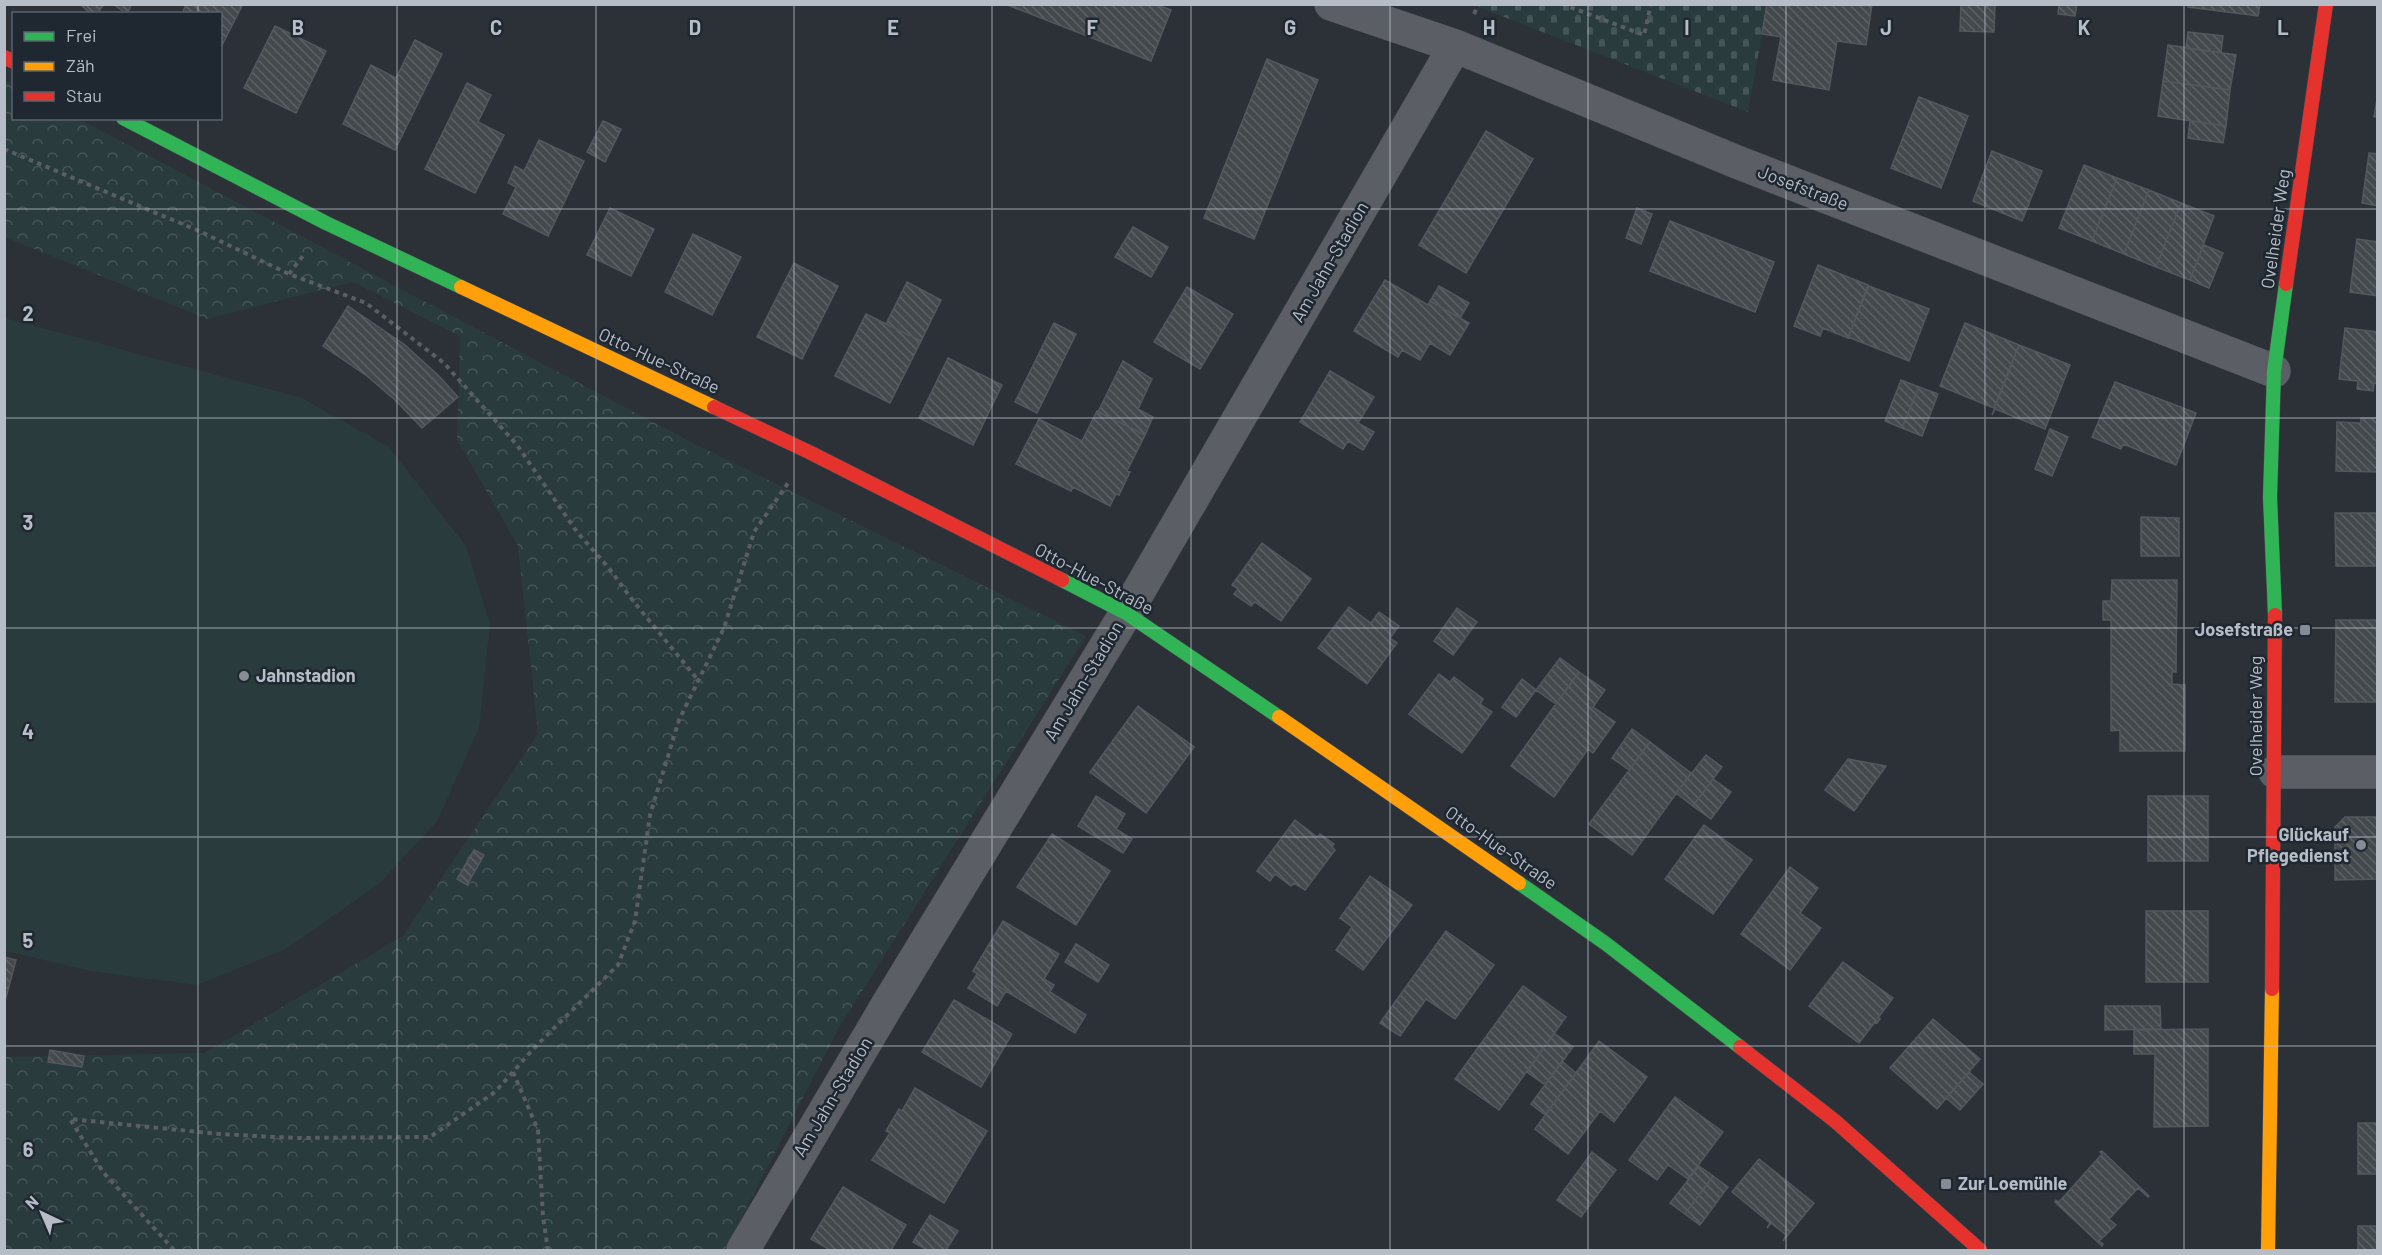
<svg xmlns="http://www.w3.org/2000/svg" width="2382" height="1255" font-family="Barlow,sans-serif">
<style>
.forest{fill:url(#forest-crowns)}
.cemetery{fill:url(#cemetery-stones)}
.pitch{fill:#293b3d}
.building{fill:url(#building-back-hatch);stroke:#53585f;stroke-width:1.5}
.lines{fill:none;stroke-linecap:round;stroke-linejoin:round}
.street-casing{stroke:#494d52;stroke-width:34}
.fast-casing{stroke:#494d52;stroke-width:15}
.slow-casing{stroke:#494d52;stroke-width:15}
.jam-casing{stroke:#494d52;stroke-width:15}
.path{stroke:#595e62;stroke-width:4;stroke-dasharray:4.5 4.5;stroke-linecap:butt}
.street{stroke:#5b5f65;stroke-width:33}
.fast{stroke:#30b455;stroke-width:14}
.slow{stroke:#ff9f0a;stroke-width:14}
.jam{stroke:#e5322d;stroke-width:14}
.grid{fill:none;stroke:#b6bdc7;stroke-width:1.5;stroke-opacity:0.55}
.poi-dot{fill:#858c95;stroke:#1f2731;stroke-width:2}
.labels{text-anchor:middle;stroke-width:5;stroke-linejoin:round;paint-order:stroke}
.street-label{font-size:18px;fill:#b6bdc7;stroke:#1f2731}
.poi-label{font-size:18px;font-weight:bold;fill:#b6bdc7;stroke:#1f2731;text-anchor:end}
.grid-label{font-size:20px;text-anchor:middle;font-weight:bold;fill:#b6bdc7;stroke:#1f2731;stroke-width:5;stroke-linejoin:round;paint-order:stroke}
</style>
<defs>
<pattern id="forest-crowns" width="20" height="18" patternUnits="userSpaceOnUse" patternTransform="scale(1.5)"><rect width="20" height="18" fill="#293b3d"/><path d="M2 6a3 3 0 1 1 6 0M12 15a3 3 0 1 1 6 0" fill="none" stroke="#465558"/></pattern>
<pattern id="cemetery-stones" width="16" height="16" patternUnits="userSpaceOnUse" patternTransform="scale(1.5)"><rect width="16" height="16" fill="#293b3d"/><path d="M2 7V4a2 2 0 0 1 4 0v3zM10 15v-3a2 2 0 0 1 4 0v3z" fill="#465558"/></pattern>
<pattern id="building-back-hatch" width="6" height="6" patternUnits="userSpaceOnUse" patternTransform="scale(1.5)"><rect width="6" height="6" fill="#44494e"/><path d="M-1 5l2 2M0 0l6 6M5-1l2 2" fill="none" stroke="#5d6166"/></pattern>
</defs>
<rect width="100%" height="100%" fill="#2b3137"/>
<path class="forest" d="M 4,80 L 13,85 L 14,118 L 79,119 L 693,443 L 1086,636 L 838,1029 L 725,1250 L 5,1250 L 5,1057 L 204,1053 L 403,936 L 538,734 L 518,546 L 457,440 L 460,336 L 353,282 L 207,319 L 5,237 Z"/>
<path class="cemetery" d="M 1473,5 L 1767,5 L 1748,112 Z"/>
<path class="pitch" d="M 5,318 L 302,398 L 389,447 L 466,546 L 490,624 L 479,728 L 437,821 L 380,883 L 286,949 L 197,985 L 90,971 L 5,951 Z"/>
<path class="building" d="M 80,4 L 104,4 L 97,14 L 91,14 Z
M 113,4 L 132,4 L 127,14 Z
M 186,4 L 239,4 L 242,6 L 220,49 L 220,14 L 182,14 Z
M 1005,4 L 1155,4 L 1171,10 L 1151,61 Z
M 1767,4 L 1872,4 L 1866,45 L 1837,41 L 1829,90 L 1773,80 L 1781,37 L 1762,34 Z
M 1961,4 L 1995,4 L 1994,32 L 1960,31 Z
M 2059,4 L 2077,4 L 2075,16 L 2058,14 Z
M 2188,4 L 2260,4 L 2258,16 L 2188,7 Z
M 275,26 L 326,51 L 296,113 L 244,88 Z
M 2188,32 L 2223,36 L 2221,53 L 2186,48 Z
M 415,40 L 442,54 L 395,150 L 343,124 L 371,65 L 396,78 Z
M 2168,45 L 2236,55 L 2230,90 L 2163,81 Z
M 1267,59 L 1318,80 L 1254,239 L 1204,218 Z
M 2163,81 L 2230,90 L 2226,126 L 2158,116 Z
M 467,83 L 491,95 L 478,122 L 504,135 L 475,193 L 425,169 Z
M 2378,93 L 2378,117 L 2374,117 Z
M 1919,97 L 1968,116 L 1941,188 L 1891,168 Z
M 603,121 L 621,129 L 605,162 L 587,152 Z
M 2190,121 L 2226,126 L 2223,143 L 2188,138 Z
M 1486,131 L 1533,159 L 1466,273 L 1419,245 Z
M 539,140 L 584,161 L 548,236 L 503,214 L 516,187 L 508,183 L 515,166 L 524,171 Z
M 1992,151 L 2042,171 L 2022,221 L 1973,201 Z
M 2369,153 L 2378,154 L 2378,206 L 2362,203 Z
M 2084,165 L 2117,178 L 2092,241 L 2059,228 Z
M 2117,178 L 2149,190 L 2124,254 L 2092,241 Z
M 2149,190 L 2181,203 L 2156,267 L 2124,254 Z
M 2181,203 L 2214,216 L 2190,280 L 2156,267 Z
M 610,208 L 654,229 L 631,276 L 587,255 Z
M 1637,208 L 1652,214 L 1641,244 L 1626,238 Z
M 1670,221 L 1774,262 L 1755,312 L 1650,271 Z
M 1133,227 L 1168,247 L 1151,277 L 1115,257 Z
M 693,234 L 741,257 L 712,315 L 665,292 Z
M 2357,239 L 2378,242 L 2378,296 L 2350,292 Z
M 2204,245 L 2223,253 L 2209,288 L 2190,280 Z
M 794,263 L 838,286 L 802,359 L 757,337 Z
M 1818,265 L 1868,285 L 1848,338 L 1823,328 L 1820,336 L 1794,326 Z
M 1385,280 L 1428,305 L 1430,301 L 1469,323 L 1450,355 L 1430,343 L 1420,360 L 1402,350 L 1398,357 L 1354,331 Z
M 907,282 L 941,300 L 921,341 L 886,324 Z
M 1439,286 L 1469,303 L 1460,318 L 1430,301 Z
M 1869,286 L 1929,309 L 1909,361 L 1848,337 Z
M 1187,287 L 1233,314 L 1200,369 L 1154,342 Z
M 348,306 L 405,345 L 439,376 L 458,397 L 422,428 L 395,400 L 367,376 L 323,346 Z
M 866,314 L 921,341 L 890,403 L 835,376 Z
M 1054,323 L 1076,334 L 1037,413 L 1015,402 Z
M 1965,323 L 2019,345 L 1994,408 L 1940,386 Z
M 2345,328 L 2378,332 L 2378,384 L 2374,383 L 2373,391 L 2357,389 L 2358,381 L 2339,379 Z
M 2019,345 L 2070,365 L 2045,429 L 1995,409 L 1992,415 Z
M 948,358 L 1002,385 L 973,445 L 919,418 Z
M 1123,361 L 1152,379 L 1138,409 L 1153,417 L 1145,435 L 1098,412 Z
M 1330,371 L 1374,397 L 1358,423 L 1374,432 L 1363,450 L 1348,441 L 1343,449 L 1300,422 Z
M 1901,380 L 1919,387 L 1902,428 L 1885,421 Z
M 2115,382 L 2196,413 L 2176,465 L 2123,444 L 2121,449 L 2092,437 Z
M 1919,387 L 1938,394 L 1922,436 L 1902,428 Z
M 1097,411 L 1145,435 L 1127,471 L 1130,472 L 1119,495 L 1116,494 L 1110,506 L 1073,487 L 1071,491 L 1016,464 L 1039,419 L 1082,441 Z
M 2361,418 L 2377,418 L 2378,472 L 2336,471 L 2337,422 L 2361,423 Z
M 2050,429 L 2068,437 L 2052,476 L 2035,469 Z
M 2335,513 L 2378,513 L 2378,566 L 2336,566 Z
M 2141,517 L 2179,518 L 2179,556 L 2141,556 Z
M 1262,543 L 1311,579 L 1281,621 L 1255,602 L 1251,606 L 1234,594 L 1238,589 L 1232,585 Z
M 2112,580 L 2177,580 L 2176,672 L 2172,672 L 2172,684 L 2185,685 L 2185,751 L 2120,751 L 2120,730 L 2111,731 L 2111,620 L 2103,620 L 2103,601 L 2111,601 Z
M 1349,607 L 1371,623 L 1379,612 L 1399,626 L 1390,638 L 1397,643 L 1367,684 L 1318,648 Z
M 1457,608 L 1477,622 L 1453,655 L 1434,641 Z
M 2336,620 L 2378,620 L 2378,702 L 2335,702 Z
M 1560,658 L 1579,672 L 1556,704 L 1536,690 Z
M 1579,672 L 1605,690 L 1593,707 L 1615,722 L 1593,753 L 1588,749 L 1554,797 L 1511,766 Z
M 1439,674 L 1450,682 L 1454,677 L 1483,699 L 1480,704 L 1492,712 L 1462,753 L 1409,714 Z
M 1522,679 L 1536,690 L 1516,717 L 1502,707 Z
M 1138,706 L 1194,747 L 1146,813 L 1090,772 Z
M 1632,729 L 1650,742 L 1629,770 L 1612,758 Z
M 1650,742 L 1691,773 L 1632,855 L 1589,824 Z
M 1706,755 L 1722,767 L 1693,806 L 1676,793 Z
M 1848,759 L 1886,766 L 1854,811 L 1825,790 Z
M 1713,779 L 1731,792 L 1711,819 L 1693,806 Z
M 1096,796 L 1125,814 L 1116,829 L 1132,839 L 1123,853 L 1078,826 Z
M 2148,796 L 2208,796 L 2208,861 L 2148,861 Z
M 2345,817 L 2378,817 L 2378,879 L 2335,880 L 2335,827 Z
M 1295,820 L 1317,837 L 1320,834 L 1334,844 L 1332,847 L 1335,850 L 1305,890 L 1294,883 L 1291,886 L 1275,874 L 1270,881 L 1257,871 Z
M 1704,825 L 1752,860 L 1713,914 L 1665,879 Z
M 1052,834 L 1110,871 L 1076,925 L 1017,887 Z
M 474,850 L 484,855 L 467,885 L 457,879 Z
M 1790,867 L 1818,888 L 1800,913 L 1821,928 L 1790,970 L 1741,934 Z
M 1370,876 L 1412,905 L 1363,970 L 1336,950 L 1352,927 L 1340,918 Z
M 2146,911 L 2208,911 L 2208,982 L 2146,982 Z
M 1003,921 L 1059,954 L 1044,979 L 1054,985 L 1050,992 L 1086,1015 L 1075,1033 L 973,971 Z
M 1446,931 L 1494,965 L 1455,1019 L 1426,999 L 1400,1036 L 1380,1023 Z
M 1076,944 L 1109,965 L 1098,982 L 1065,962 Z
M 4,957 L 16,960 L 4,1005 Z
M 1843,962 L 1893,998 L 1878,1018 L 1880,1019 L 1877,1023 L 1875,1022 L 1859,1043 L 1809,1006 Z
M 977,974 L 1006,991 L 997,1006 L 968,988 Z
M 1523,986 L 1566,1017 L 1499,1110 L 1455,1079 Z
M 954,1000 L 1012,1034 L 981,1087 L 922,1052 Z
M 2105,1006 L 2160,1006 L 2161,1029 L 2105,1030 Z
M 1933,1019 L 1980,1059 L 1937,1109 L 1890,1068 Z
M 2208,1029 L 2208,1126 L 2154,1127 L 2155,1054 L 2134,1054 L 2134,1030 Z
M 1554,1033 L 1573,1047 L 1545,1085 L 1527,1072 Z
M 1599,1041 L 1647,1077 L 1614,1122 L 1600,1111 L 1568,1154 L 1535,1129 Z
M 50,1050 L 84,1056 L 82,1067 L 48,1062 Z
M 1562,1061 L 1576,1073 L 1545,1115 L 1531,1104 Z
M 1969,1072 L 1983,1084 L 1960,1110 L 1946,1098 Z
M 915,1088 L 987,1131 L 944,1203 L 872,1160 L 890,1133 L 886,1131 L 899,1109 L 902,1111 Z
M 1675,1097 L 1723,1132 L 1688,1179 L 1668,1165 L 1657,1180 L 1629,1160 Z
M 2358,1123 L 2378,1123 L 2378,1174 L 2358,1174 Z
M 2102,1151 L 2149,1196 L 2148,1197 L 2138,1188 L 2109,1219 L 2116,1225 L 2099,1241 L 2103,1244 L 2102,1246 L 2055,1202 L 2056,1200 L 2059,1202 L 2102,1154 L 2100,1152 Z
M 1592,1152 L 1616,1170 L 1581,1217 L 1557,1200 Z
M 1759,1159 L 1814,1203 L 1783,1241 L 1786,1235 L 1771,1223 L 1767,1228 L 1770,1223 L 1732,1192 Z
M 1699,1166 L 1713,1176 L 1685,1214 L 1670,1203 Z
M 1713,1176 L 1728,1187 L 1700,1225 L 1685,1214 Z
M 843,1187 L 906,1225 L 891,1250 L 830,1250 L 811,1239 Z
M 930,1215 L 958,1231 L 946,1250 L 927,1250 L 913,1242 Z
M 2358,1226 L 2378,1226 L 2378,1250 L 2358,1250 Z"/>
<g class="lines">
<defs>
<path id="street" d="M 1331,4 L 1455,46 L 1737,162 L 2274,371
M 2275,772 L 2378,772
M 743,1250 L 888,1004 L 1126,613 L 1455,46"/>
<path id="fast" d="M 123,118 L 326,223 L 461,287
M 1062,580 L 1126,613 L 1279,717
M 2275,615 L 2270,497 L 2274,371 L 2286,284
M 1519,883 L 1605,943 L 1740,1047"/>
<path id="slow" d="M 461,287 L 714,407
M 1279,717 L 1519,883
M 2268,1250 L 2272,989"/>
<path id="jam" d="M 4,57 L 14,62
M 2286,284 L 2326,4
M 714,407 L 809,452 L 1062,580
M 2272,989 L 2275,615
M 1740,1047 L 1835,1121 L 1980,1250"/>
</defs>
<use href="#street" class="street-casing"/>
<use href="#fast" class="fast-casing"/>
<use href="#slow" class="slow-casing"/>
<use href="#jam" class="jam-casing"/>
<path class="path" d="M 1562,4 L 1644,35 L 1651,4
M 1474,14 L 1479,4
M 4,149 L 199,231 L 289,274 L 366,303 L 444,363 L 517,445 L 577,532 L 608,567 L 634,602 L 698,680
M 289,274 L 305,253
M 513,1072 L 538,1130 L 543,1217 L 548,1250
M 174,1250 L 103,1172 L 70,1119 L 219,1134 L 296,1138 L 430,1137 L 495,1092 L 536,1046 L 618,965 L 635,921 L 650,815 L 679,720 L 724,628 L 754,532 L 788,483"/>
<use href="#street" class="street"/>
<use href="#fast" class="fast"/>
<use href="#slow" class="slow"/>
<use href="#jam" class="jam"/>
</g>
<path class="grid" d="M 198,4 L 198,14M 397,4 L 397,1250M 596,4 L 596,1250M 794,4 L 794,1250M 992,4 L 992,1250M 1191,4 L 1191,1250M 1390,4 L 1390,1250M 1588,4 L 1588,1250M 1786,4 L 1786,1250M 1985,4 L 1985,1250M 2184,4 L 2184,1250M 198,118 L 198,1250M 4,209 L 2378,209M 4,418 L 2378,418M 4,628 L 2378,628M 4,837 L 2378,837M 4,1046 L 2378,1046"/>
<g class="poi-dot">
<rect x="2299" y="624" width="12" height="12" rx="3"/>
<circle cx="244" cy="676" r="6"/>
<circle cx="2361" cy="845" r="6"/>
<rect x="1940" y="1178" width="12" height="12" rx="3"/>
</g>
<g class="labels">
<g class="street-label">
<text transform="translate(1803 188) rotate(21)" y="6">Josefstraße</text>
<text transform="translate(2276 229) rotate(-82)" y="6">Ovelheider Weg</text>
<text transform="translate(1330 262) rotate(-60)" y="6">Am Jahn-Stadion</text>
<text transform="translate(659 361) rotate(25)" y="6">Otto-Hue-Straße</text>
<text transform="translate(1094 579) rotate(28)" y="6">Otto-Hue-Straße</text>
<text transform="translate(1084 681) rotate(-59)" y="6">Am Jahn-Stadion</text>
<text transform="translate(2256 716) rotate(-90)" y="6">Ovelheider Weg</text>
<text transform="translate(1501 848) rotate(35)" y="6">Otto-Hue-Straße</text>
<text transform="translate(833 1097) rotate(-59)" y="6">Am Jahn-Stadion</text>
</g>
<g class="poi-label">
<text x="2293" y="636">Josefstraße</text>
<text x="256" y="682" text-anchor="start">Jahnstadion</text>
<text x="2349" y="841">Glückauf<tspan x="2349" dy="21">Pflegedienst</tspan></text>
<text x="1958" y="1190" text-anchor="start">Zur Loemühle</text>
</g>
</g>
<g class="grid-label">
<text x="298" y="35">B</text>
<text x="496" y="35">C</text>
<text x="695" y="35">D</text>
<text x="893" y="35">E</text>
<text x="1092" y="35">F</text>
<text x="1290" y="35">G</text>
<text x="1489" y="35">H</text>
<text x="1687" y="35">I</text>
<text x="1886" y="35">J</text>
<text x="2084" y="35">K</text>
<text x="2283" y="35">L</text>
<text x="28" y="321">2</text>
<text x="28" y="530">3</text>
<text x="28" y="739">4</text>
<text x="28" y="948">5</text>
<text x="28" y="1157">6</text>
</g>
<rect width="2382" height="1255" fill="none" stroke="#b6bdc7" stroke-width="12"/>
<rect x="12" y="12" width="210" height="108" fill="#1f2731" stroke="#5b636d" stroke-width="1.5"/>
<rect x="24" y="32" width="30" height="9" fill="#30b455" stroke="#5b636d" stroke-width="1.5"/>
<text x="66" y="42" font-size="18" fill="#b6bdc7">Frei</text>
<rect x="24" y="62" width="30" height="9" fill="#ff9f0a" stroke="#5b636d" stroke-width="1.5"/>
<text x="66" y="72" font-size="18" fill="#b6bdc7">Zäh</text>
<rect x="24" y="92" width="30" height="9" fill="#e5322d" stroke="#5b636d" stroke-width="1.5"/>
<text x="66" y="102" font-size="18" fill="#b6bdc7">Stau</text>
<g transform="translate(42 1213) rotate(316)" stroke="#1f2731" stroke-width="4.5" paint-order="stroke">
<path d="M0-4.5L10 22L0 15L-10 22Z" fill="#b6bdc7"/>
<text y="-9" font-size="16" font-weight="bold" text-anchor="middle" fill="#b6bdc7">N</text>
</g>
</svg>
